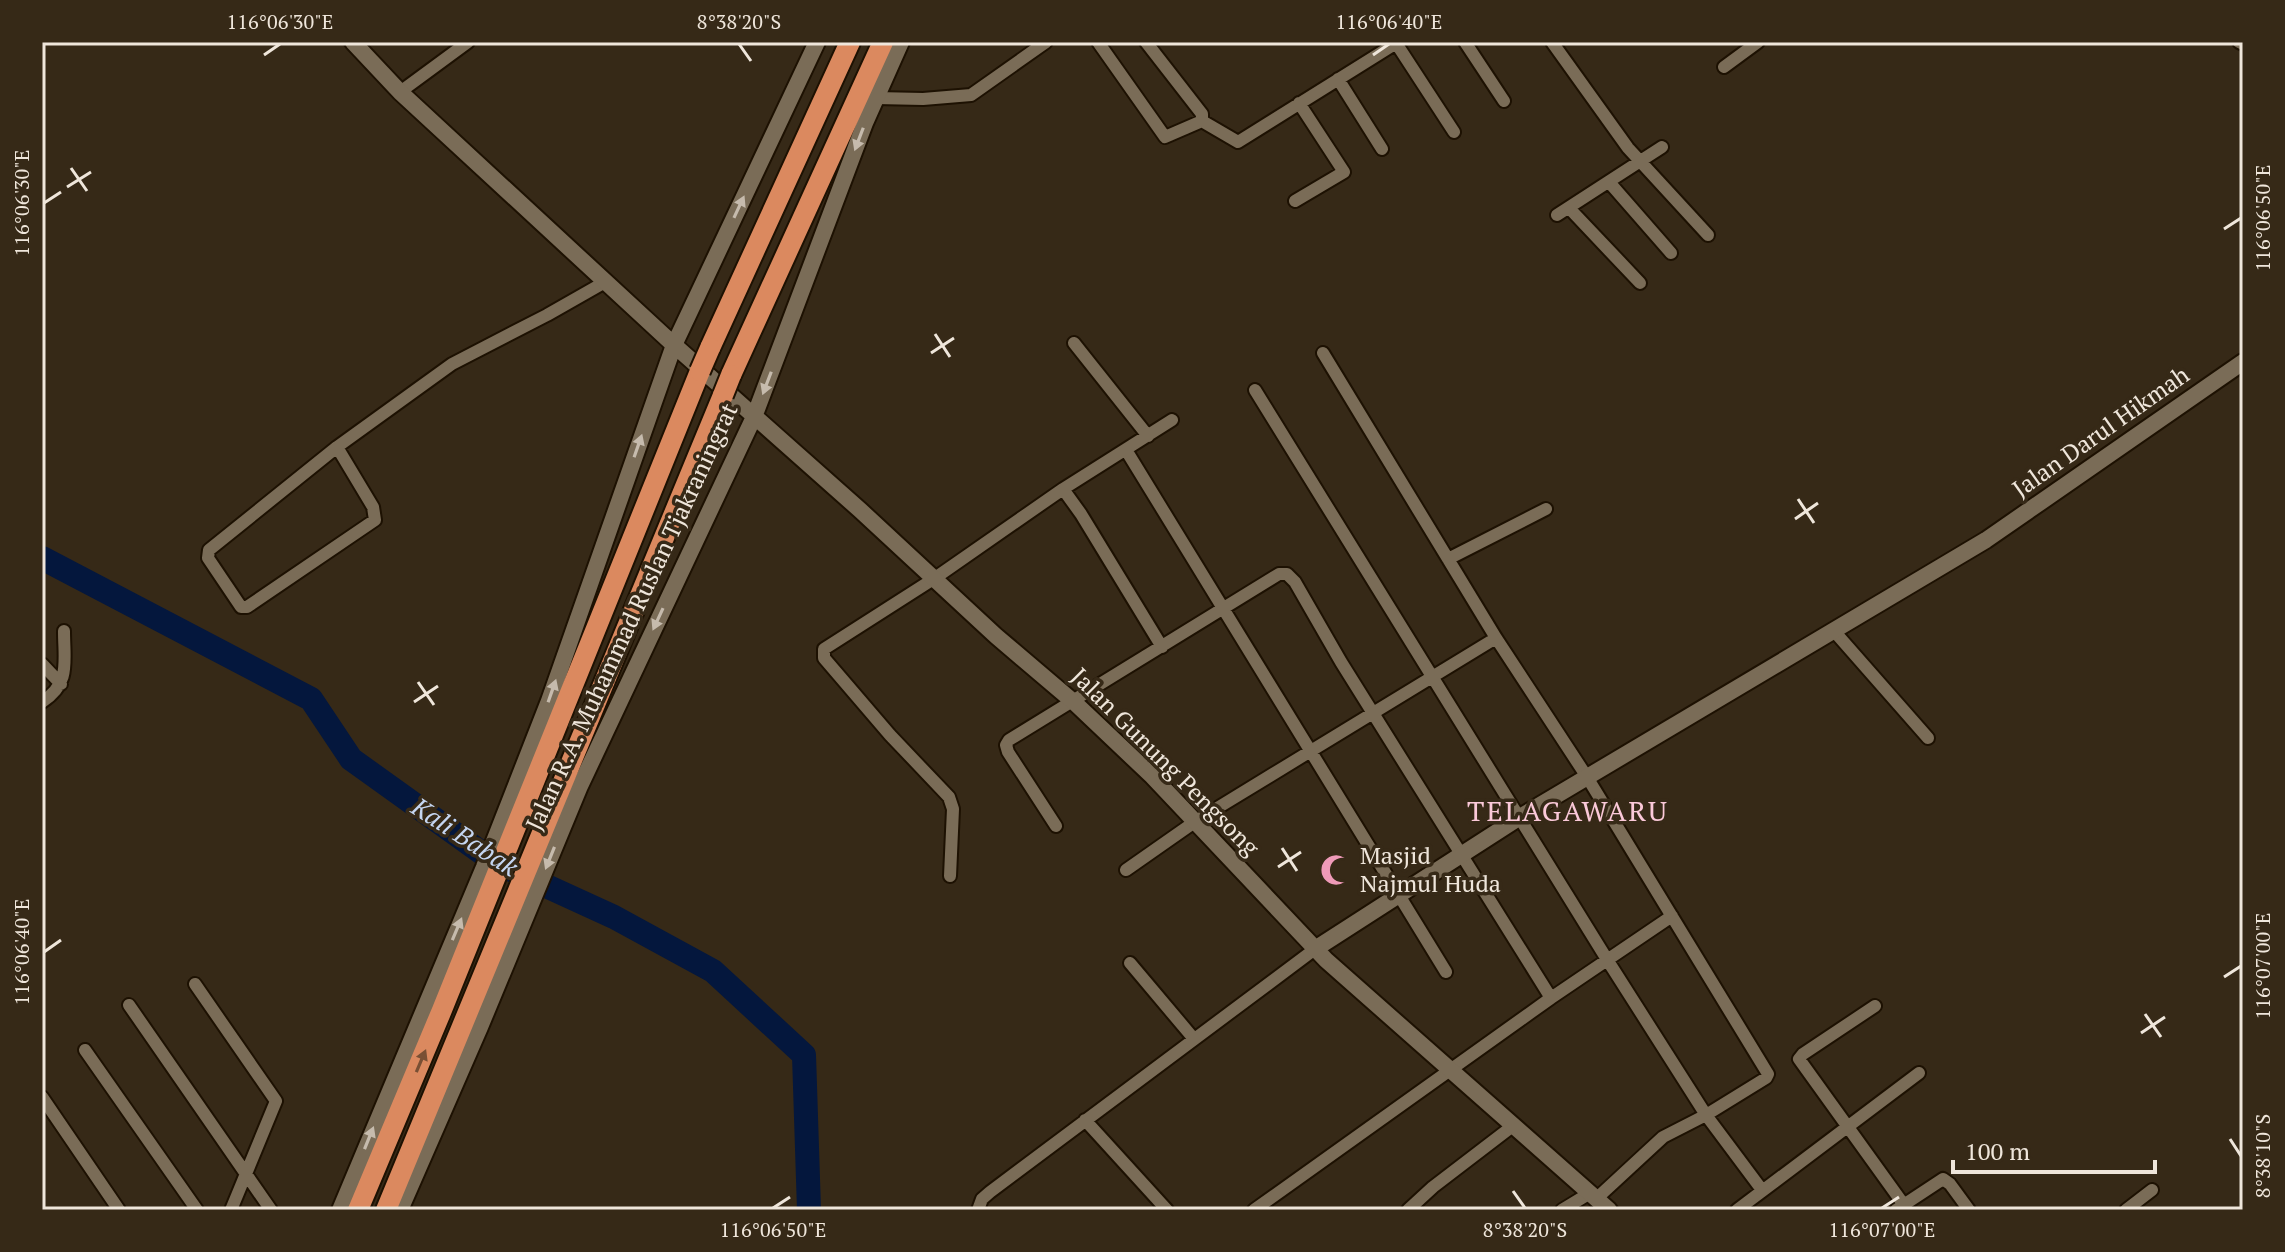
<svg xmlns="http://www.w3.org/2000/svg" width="2285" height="1252" font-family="'PT Serif',serif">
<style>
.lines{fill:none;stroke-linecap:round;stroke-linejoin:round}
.river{stroke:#04173d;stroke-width:24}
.minor-casing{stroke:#1d1102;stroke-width:16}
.tertiary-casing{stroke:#1d1102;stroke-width:20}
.trunk-casing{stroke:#1d1102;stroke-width:24}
.minor{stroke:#7a6c57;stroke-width:12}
.tertiary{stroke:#7a6c57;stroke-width:16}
.trunk{stroke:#db895f;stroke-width:20}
.trunk-bridge-casing{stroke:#1d1102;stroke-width:24;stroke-linecap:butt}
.trunk-bridge{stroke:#db895f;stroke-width:20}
.oneway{fill:#c6bbad}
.oneway2{fill:#784f34}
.ticks{fill:none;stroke:#efe6db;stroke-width:3}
.labels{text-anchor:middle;stroke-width:7;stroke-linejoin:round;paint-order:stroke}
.street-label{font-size:24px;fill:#efe6db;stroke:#362917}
.poi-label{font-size:24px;fill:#efe6db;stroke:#362917;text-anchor:start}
.water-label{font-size:26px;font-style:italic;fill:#c5d6f2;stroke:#362917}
.quarter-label{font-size:28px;letter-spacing:2px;fill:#fbc9d9;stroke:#362917}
.neatline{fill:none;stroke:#efe6db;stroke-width:3}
.ticks-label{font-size:20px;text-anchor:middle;fill:#efe6db}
</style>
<rect width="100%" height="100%" fill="#362917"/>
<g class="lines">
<path class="river" d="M 42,558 L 311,699 L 351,759 L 496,863 L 614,917 L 713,971 L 804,1055 L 809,1210"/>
<defs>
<path id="minor" d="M 1098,42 L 1165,137 L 1202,121
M 1146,42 L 1202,114 L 1202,121 L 1238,142 L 1398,42
M 1465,42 L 1504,101
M 1552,42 L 1628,148 L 1708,235
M 2239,42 L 2243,44
M 1396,43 L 1454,132
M 1724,67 L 1758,42
M 1338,79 L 1382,149
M 400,92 L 468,42
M 876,98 L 923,99 L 971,95 L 1046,42
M 1609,182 L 1671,253
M 1295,201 L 1344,172 L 1299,103
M 1569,208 L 1640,283
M 1557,215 L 1662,147
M 1074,343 L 1148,436
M 1323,353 L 1496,638 L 1587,777 L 1768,1074 L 1766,1078 L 1706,1115 L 1663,1137 L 1597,1198
M 1255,390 L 1608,961 L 1706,1115 L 1762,1190
M 337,447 L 209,550 L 208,558 L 241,607 L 247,607 L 375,520 L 373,507 L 337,447 L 452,364 L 547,315 L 605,282
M 1126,450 L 1446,972
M 1063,489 L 1172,420
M 1448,559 L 1546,509
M 1834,631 L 1928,738
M 42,664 L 61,684
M 42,702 C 71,683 64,662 64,631
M 1056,826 L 1008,752 L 1006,745 L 1009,740 L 1279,574 L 1287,574 L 1295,582 L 1341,662 L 1551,998
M 1126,870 L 1196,821 L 1496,638
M 950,876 L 953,809 L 949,797 L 890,735 L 824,658 L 824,649 L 935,578 L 1063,489 L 1081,514 L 1162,647
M 1130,963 L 1194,1039
M 195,984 L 276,1101 L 231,1210
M 129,1005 L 271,1210
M 1875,1006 L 1803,1054 L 1799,1059 L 1904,1205
M 85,1050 L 197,1210
M 42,1097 L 119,1210
M 1085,1120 L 1167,1210
M 978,1210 L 982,1199 L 990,1192 L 1315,949
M 1254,1210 L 1551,998 L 1672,916
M 1408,1210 L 1433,1187 L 1514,1125
M 1562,1210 L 1590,1193
M 1737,1210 L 1919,1073
M 1896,1210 L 1943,1179 L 1950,1184 L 1969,1210
M 2126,1210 L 2152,1190"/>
<path id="tertiary" d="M 353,42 L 400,92 L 674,345 L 860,510 L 996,636 L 1076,704 L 1152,776 L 1326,960 L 1609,1210
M 1315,949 L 1520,817 L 1986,540 L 2243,362
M 340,1210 L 484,867 L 549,701 L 674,345 L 817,42
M 400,1210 L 480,1027 L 580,786 L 754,417 L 865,123 L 901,42"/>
<path id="trunk" d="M 710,348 L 850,42
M 731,375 L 883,42
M 358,1210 L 442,1010 L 700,371
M 386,1210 L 723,395"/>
</defs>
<use href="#minor" class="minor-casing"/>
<use href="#tertiary" class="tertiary-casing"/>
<use href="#trunk" class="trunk-casing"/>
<use href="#minor" class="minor"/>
<use href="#tertiary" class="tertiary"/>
<use href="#trunk" class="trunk"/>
<defs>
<path id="trunk-bridge" d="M 700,371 L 710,348
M 723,395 L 731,375"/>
</defs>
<use href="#trunk-bridge" class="trunk-bridge-casing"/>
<use href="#trunk-bridge" class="trunk-bridge"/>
</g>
<defs><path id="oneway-solid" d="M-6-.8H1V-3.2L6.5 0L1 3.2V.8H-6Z" transform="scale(2)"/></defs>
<g class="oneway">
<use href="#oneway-solid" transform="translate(859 139) rotate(111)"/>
<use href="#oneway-solid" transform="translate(739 207) rotate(-65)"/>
<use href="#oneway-solid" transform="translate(767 383) rotate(111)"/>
<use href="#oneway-solid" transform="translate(638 446) rotate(-71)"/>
<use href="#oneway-solid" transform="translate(658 619) rotate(115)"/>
<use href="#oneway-solid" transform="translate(552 691) rotate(-71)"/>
<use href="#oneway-solid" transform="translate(550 858) rotate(112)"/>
<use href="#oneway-solid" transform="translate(457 929) rotate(-67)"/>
<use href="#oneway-solid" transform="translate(369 1138) rotate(-68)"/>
</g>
<use class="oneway2" href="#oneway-solid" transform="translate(421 1061) rotate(-67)"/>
<path class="ticks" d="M 739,44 L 751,61M 264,55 L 280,44M 1373,55 L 1389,44M 71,168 L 87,191M 67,187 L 91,172M 44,203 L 61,192M 2224,229 L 2241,218M 935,334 L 950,357M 931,353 L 954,338M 1798,499 L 1814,523M 1795,519 L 1818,503M 418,682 L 434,705M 414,702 L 438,686M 1282,848 L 1297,871M 1278,867 L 1301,852M 44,952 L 61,940M 2224,977 L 2241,966M 2145,1014 L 2161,1037M 2141,1033 L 2165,1017M 2230,1139 L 2241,1156M 1513,1191 L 1525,1208M 773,1208 L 790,1197M 1882,1208 L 1899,1197"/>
<defs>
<symbol id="mosque-bare" viewBox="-9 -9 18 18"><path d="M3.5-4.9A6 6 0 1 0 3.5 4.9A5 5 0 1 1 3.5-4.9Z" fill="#ef9ab8" stroke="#362917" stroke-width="2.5" paint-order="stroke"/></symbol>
</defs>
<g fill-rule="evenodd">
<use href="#mosque-bare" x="1314" y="848" width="44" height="44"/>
</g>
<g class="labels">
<g class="street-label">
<text transform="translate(2101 432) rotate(-35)" y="8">Jalan Darul Hikmah</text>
<text transform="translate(632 617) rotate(-65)" y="8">Jalan R.A. Muhammad Ruslan Tjakraningrat</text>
<text transform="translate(1165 762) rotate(45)" y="8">Jalan Gunung Pengsong</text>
</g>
<g class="poi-label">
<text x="1360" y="864">Masjid<tspan x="1360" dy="28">Najmul Huda</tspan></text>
</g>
<g class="water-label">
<text transform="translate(465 837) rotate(33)" y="9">Kali Babak</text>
</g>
<g class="quarter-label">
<text x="1568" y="821">TELAGAWARU</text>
</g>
</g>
<rect width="2285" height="1252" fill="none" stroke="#362917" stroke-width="88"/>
<path d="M1953 1160v12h202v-12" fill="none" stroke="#efe6db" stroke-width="4"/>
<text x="1965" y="1160" font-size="24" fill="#efe6db" stroke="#362917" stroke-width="6" paint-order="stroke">100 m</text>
<rect x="44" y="44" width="2197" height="1164" class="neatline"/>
<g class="ticks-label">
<text x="280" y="29">116°06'30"E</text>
<text x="739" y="29">8°38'20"S</text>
<text x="1389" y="29">116°06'40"E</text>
<text transform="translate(22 203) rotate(-90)" y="7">116°06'30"E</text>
<text transform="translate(2263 218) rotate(-90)" y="7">116°06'50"E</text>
<text transform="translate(22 952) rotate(-90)" y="7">116°06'40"E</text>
<text transform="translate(2263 966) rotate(-90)" y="7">116°07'00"E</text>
<text transform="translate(2263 1156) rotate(-90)" y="7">8°38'10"S</text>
<text x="773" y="1237">116°06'50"E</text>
<text x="1525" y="1237">8°38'20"S</text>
<text x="1882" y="1237">116°07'00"E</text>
</g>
</svg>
